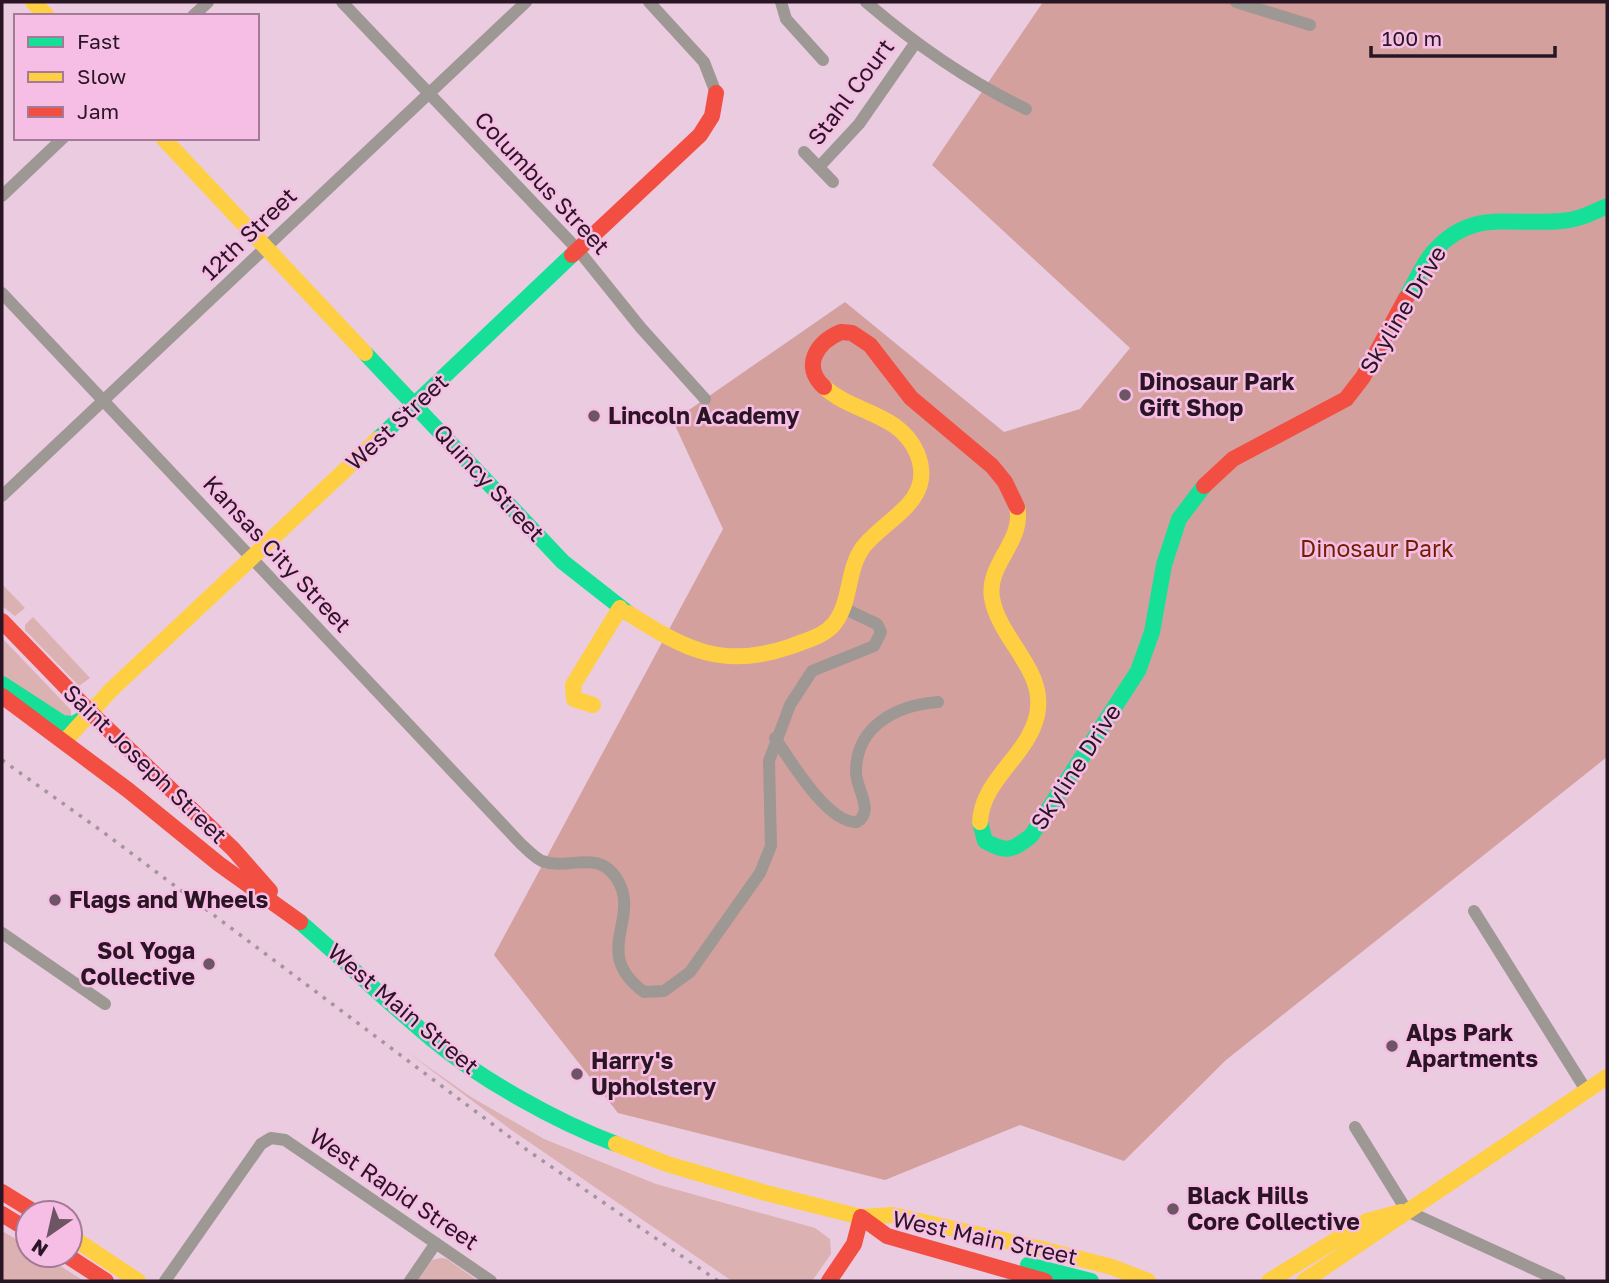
<svg xmlns="http://www.w3.org/2000/svg" width="1609" height="1283" font-family="'Golos Text',sans-serif">
<style>
.green{fill:#dbb1b1}
.forest{fill:#d4a09d}
.lines{fill:none;stroke-linecap:round;stroke-linejoin:round}
.street{stroke:#9e9894;stroke-width:12}
.fast{stroke:#16e098;stroke-width:16}
.slow{stroke:#ffcf43;stroke-width:16}
.jam{stroke:#f24e42;stroke-width:16}
.rail{stroke:#a4959c;stroke-width:3.5;stroke-dasharray:3.5 7;stroke-linecap:butt}
.poi-dot{fill:#6d5566;stroke:#f7bee5;stroke-width:2.5}
.labels{text-anchor:middle;stroke-width:5;stroke-linejoin:round;paint-order:stroke}
.street-label{font-size:23px;fill:#291524;stroke:#f7bee5}
.poi-label{font-size:23px;font-weight:bold;fill:#291524;stroke:#f7bee5;text-anchor:start}
.park-label{font-size:23px;fill:#721f00;stroke:#f7bee5}
</style>
<rect width="100%" height="100%" fill="#eacbe0"/>
<path class="green" d="M 2,584 L 25,608 L 15,616 L 2,606 Z
M 33,617 L 90,678 L 79,686 L 25,630 L 25,625 Z
M 2,638 L 71,710 L 71,719 L 2,678 Z
M 407,1052 L 471,1097 L 544,1139 L 656,1184 L 815,1228 L 830,1239 L 831,1254 L 812,1281 L 732,1281 L 510,1129 Z
M 2,1231 L 28,1246 L 28,1255 L 43,1255 L 84,1281 L 2,1281 Z
M 441,1258 L 447,1259 L 478,1281 L 417,1281 L 432,1260 Z"/>
<path class="forest" d="M 1043,2 L 1607,2 L 1607,757 L 1226,1060 L 1124,1161 L 1020,1125 L 885,1180 L 618,1113 L 494,955 L 723,529 L 673,421 L 845,302 L 1004,432 L 1080,409 L 1130,348 L 932,165 Z"/>
<g class="lines">
<path class="street" d="M 342,2 L 579,251 L 641,328 L 705,399
M 649,2 L 704,62 L 716,93
M 781,2 L 786,19 L 823,60
M 866,2 C 915,44 968,81 1026,109
M 1236,2 L 1310,25
M 193,16 L 208,2
M 804,152 L 833,182
M 819,167 L 859,124 L 916,42
M 2,196 L 63,138
M 2,293 L 521,844 C 528,850 534,857 542,861 C 569,871 597,848 617,879 C 642,919 590,952 644,992 L 664,991 L 690,972 L 760,873 L 771,846 L 769,761 L 790,705 L 812,671 L 874,646 L 881,632 L 877,624 L 843,608
M 2,496 L 526,2
M 775,738 C 790,760 828,824 857,822 C 875,811 856,789 856,772 C 856,725 898,705 938,702
M 1474,911 L 1586,1090
M 2,933 L 105,1004
M 1355,1127 L 1407,1211 L 1560,1281
M 165,1281 L 261,1144 L 271,1138 L 285,1140 L 491,1281
M 410,1281 L 436,1243"/>
<path class="fast" d="M 1406,298 C 1414,285 1421,268 1430,256 C 1469,207 1509,226 1561,221 C 1578,220 1592,213 1607,206
M 365,353 L 563,562 L 628,613
M 378,439 L 572,255
M 2,684 L 62,723 L 74,724 L 91,713
M 980,822 L 985,841 C 1007,853 1011,851 1031,836 L 1138,671 L 1152,632 L 1164,565 L 1179,519 L 1204,486
M 300,922 C 344,960 386,1001 432,1039 C 480,1079 557,1122 616,1144
M 1028,1265 L 1091,1281"/>
<path class="slow" d="M 33,2 L 47,16
M 163,138 L 365,353
M 628,613 C 686,650 723,670 792,646 C 806,640 823,637 834,624 C 852,602 846,569 864,546 C 889,516 936,500 917,453 C 899,412 854,414 824,387
M 593,705 L 574,699 L 573,685 L 620,608
M 64,742 L 111,690 L 378,439
M 980,822 C 982,779 1028,756 1037,715 C 1047,670 999,640 992,598 C 986,564 1025,541 1017,507
M 616,1144 L 667,1164 L 766,1193 L 861,1217 L 893,1215 L 1038,1248 L 1112,1267 L 1148,1281
M 70,1236 L 138,1281
M 1269,1281 L 1367,1221 L 1401,1212
M 1304,1281 L 1607,1077"/>
<path class="jam" d="M 572,255 L 700,135 L 712,116 L 716,93
M 824,387 C 801,366 817,342 841,332 L 852,333 L 870,345 L 911,398 L 992,466 L 1005,482 L 1017,507
M 1204,486 L 1233,459 L 1346,399 L 1363,377 L 1406,298
M 2,621 L 91,713 L 233,849 L 270,891
M 2,696 L 128,790 L 219,864 L 300,922
M 2,1192 L 36,1213
M 2,1214 L 28,1230
M 861,1217 L 887,1236 L 1045,1281
M 66,1255 L 106,1281
M 829,1281 L 854,1244 L 861,1217"/>
<path class="rail" d="M 2,760 L 103,832 L 527,1150 L 718,1281"/>
</g>
<g class="poi-dot">
<circle cx="1125" cy="395" r="7"/>
<circle cx="594" cy="416" r="7"/>
<circle cx="55" cy="900" r="7"/>
<circle cx="209" cy="964" r="7"/>
<circle cx="1392" cy="1046" r="7"/>
<circle cx="577" cy="1074" r="7"/>
<circle cx="1173" cy="1209" r="7"/>
</g>
<g class="labels">
<g class="street-label">
<text transform="translate(851 92) rotate(-53)" y="8">Stahl Court</text>
<text transform="translate(542 183) rotate(47)" y="8">Columbus Street</text>
<text transform="translate(249 234) rotate(-44)" y="8">12th Street</text>
<text transform="translate(1403 310) rotate(-59)" y="8">Skyline Drive</text>
<text transform="translate(397 422) rotate(-43)" y="8">West Street</text>
<text transform="translate(489 483) rotate(47)" y="8">Quincy Street</text>
<text transform="translate(277 554) rotate(47)" y="8">Kansas City Street</text>
<text transform="translate(145 764) rotate(44)" y="8">Saint Joseph Street</text>
<text transform="translate(1076 767) rotate(-57)" y="8">Skyline Drive</text>
<text transform="translate(403 1009) rotate(40)" y="8">West Main Street</text>
<text transform="translate(394 1189) rotate(34)" y="8">West Rapid Street</text>
<text transform="translate(985 1238) rotate(12)" y="8">West Main Street</text>
</g>
<g class="poi-label">
<text x="1139" y="390">Dinosaur Park<tspan x="1139" dy="26">Gift Shop</tspan></text>
<text x="608" y="424">Lincoln Academy</text>
<text x="69" y="908">Flags and Wheels</text>
<text x="195" y="959" text-anchor="end">Sol Yoga<tspan x="195" dy="26">Collective</tspan></text>
<text x="1406" y="1041">Alps Park<tspan x="1406" dy="26">Apartments</tspan></text>
<text x="591" y="1069">Harry's<tspan x="591" dy="26">Upholstery</tspan></text>
<text x="1187" y="1204">Black Hills<tspan x="1187" dy="26">Core Collective</tspan></text>
</g>
<g class="park-label">
<text x="1377" y="557">Dinosaur Park</text>
</g>
</g>
<rect width="1609" height="1283" fill="none" stroke="#291524" stroke-width="7"/>
<rect x="14" y="14" width="245" height="126" fill="#f7bee5" stroke="#a57a98" stroke-width="2"/>
<rect x="28" y="37" width="35" height="10" fill="#16e098" stroke="#a57a98" stroke-width="2"/>
<text x="77" y="49" font-size="21" fill="#291524">Fast</text>
<rect x="28" y="72" width="35" height="10" fill="#ffcf43" stroke="#a57a98" stroke-width="2"/>
<text x="77" y="84" font-size="21" fill="#291524">Slow</text>
<rect x="28" y="107" width="35" height="10" fill="#f24e42" stroke="#a57a98" stroke-width="2"/>
<text x="77" y="119" font-size="21" fill="#291524">Jam</text>
<g transform="translate(49 1234) rotate(214)"><circle r="33" fill="#f7bee5" stroke="#a57a98" stroke-width="2"/>
<path d="M0-5L12 26L0 18L-12 26Z" fill="#6d5566"/>
<text y="-10" font-size="19" font-weight="bold" text-anchor="middle" fill="#291524">N</text>
</g>
<path d="M1371 46v10h184v-10" fill="none" stroke="#291524" stroke-width="3.5"/>
<text x="1382" y="46" font-size="21" fill="#291524" stroke="#f7bee5" stroke-width="5" paint-order="stroke">100 m</text>
</svg>
